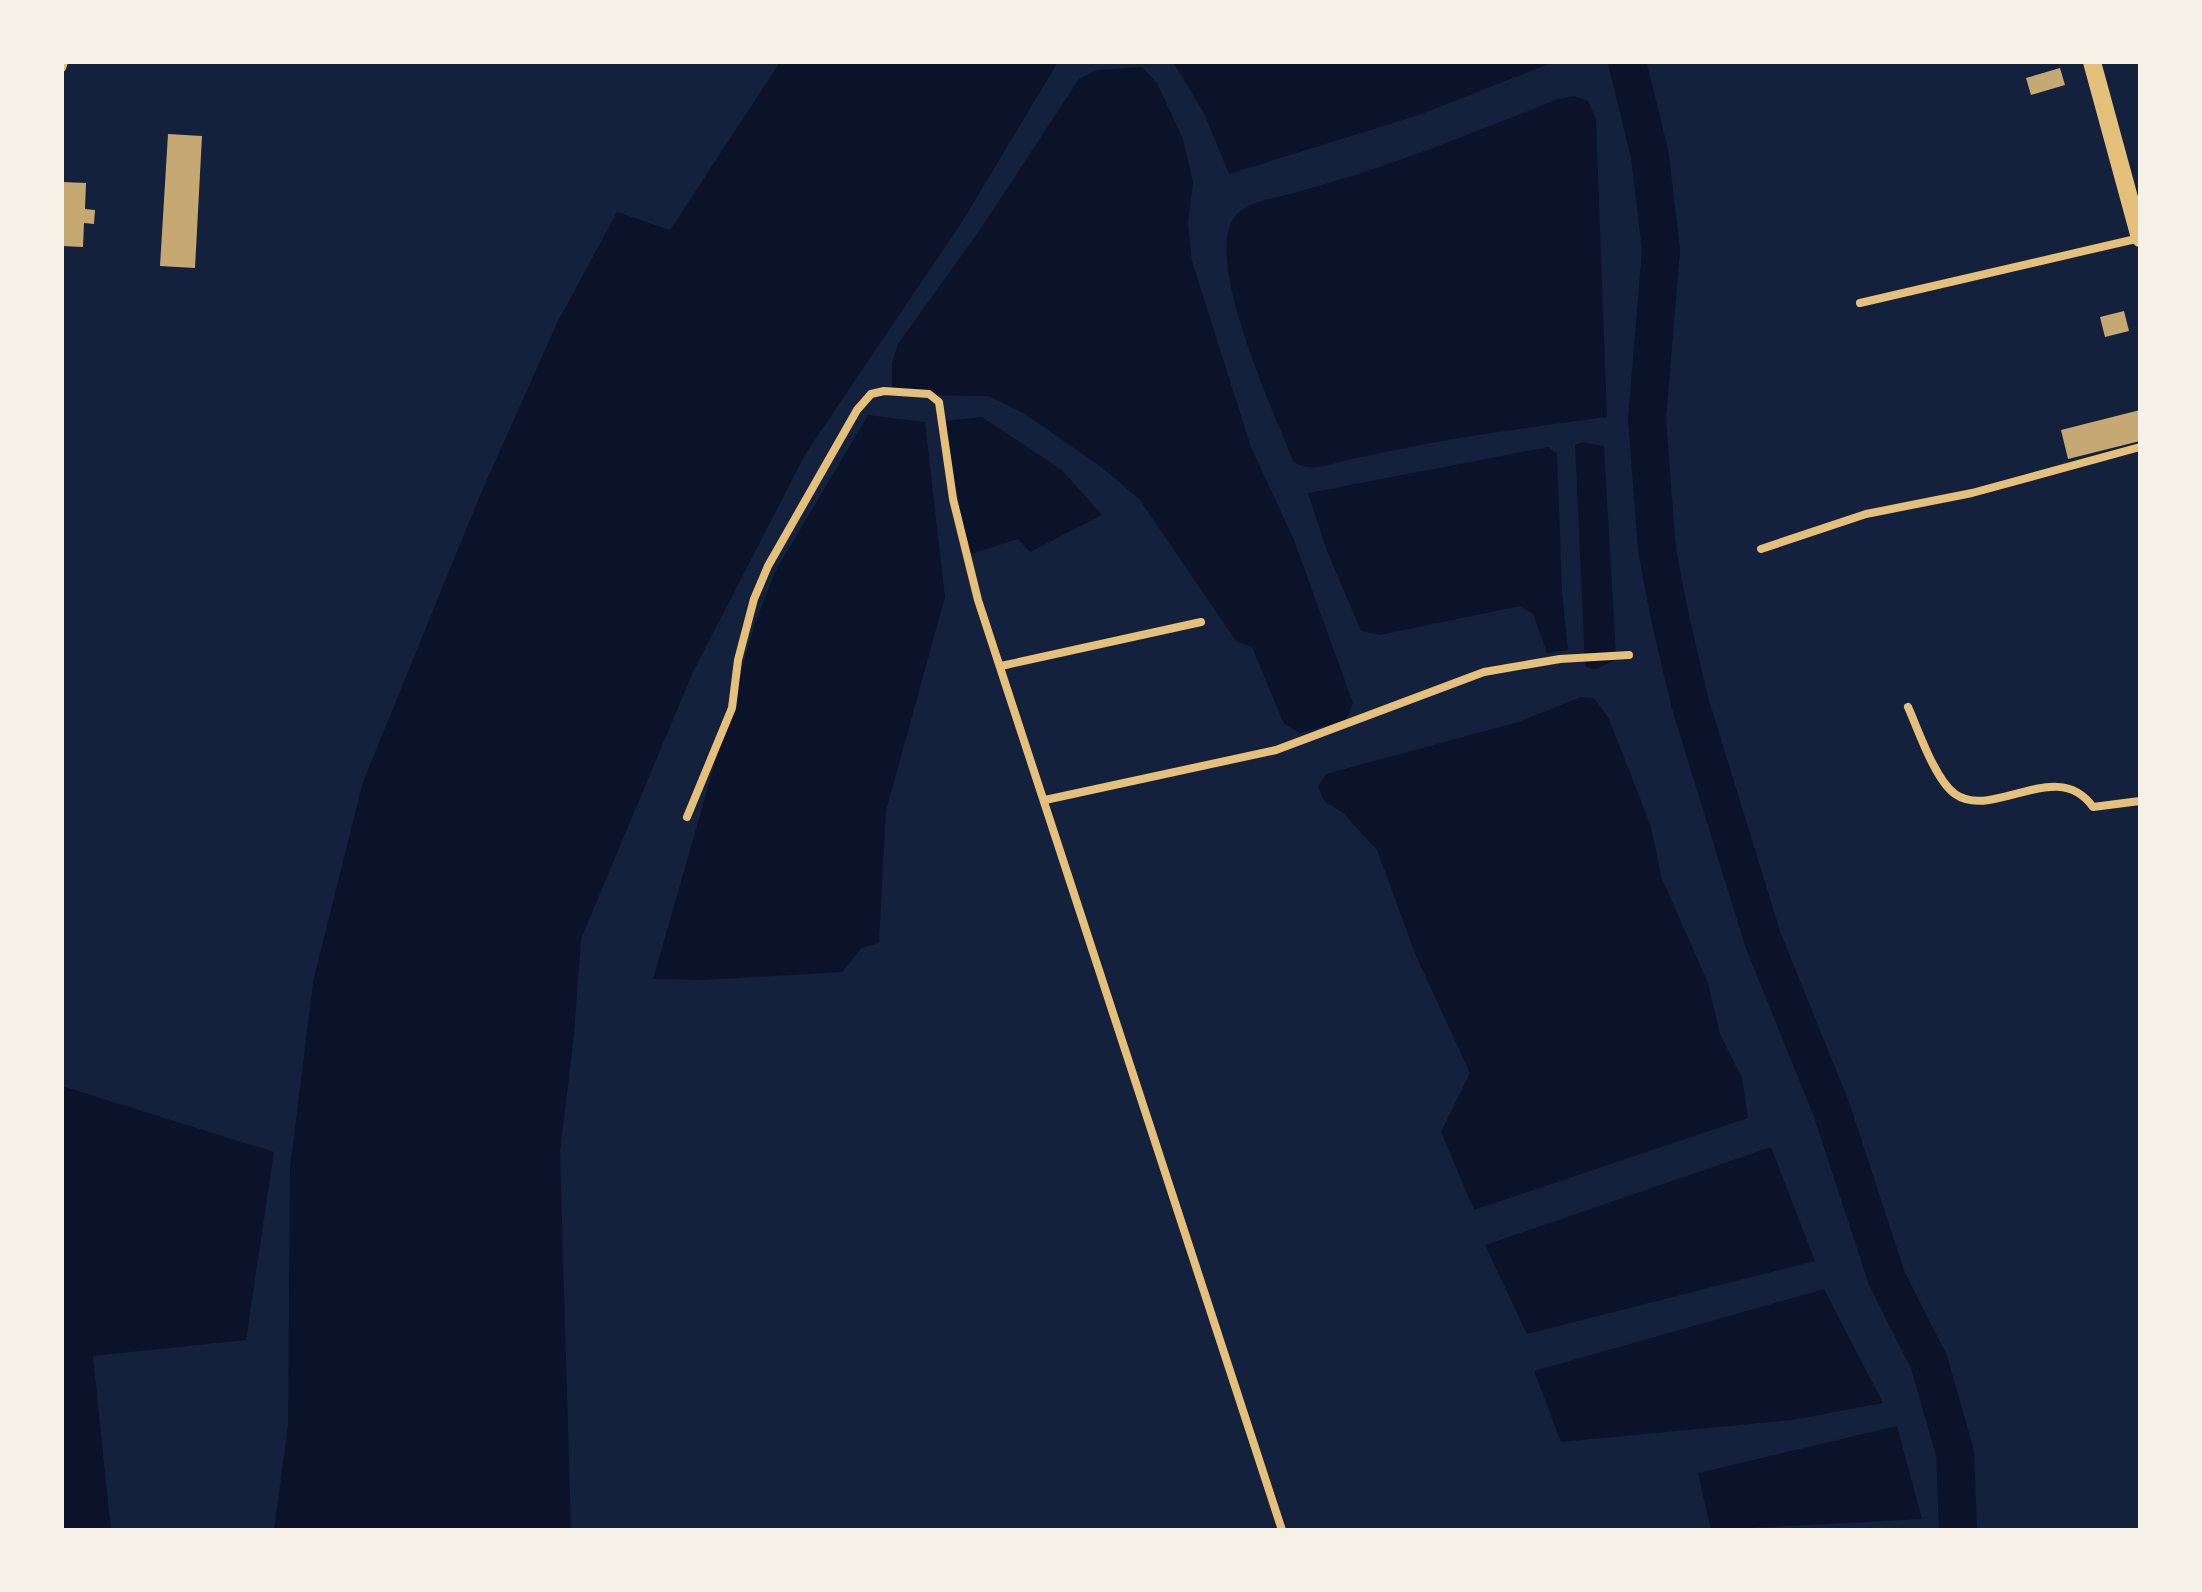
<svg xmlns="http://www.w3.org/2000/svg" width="2202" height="1592" font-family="Lato,sans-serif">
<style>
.water{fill:#0b132b}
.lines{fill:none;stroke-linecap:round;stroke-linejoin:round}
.river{stroke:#0b132b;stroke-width:38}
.building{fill:#c6a872}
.minor{stroke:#e5c07b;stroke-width:8}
.trunk{stroke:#e5c07b;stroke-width:18}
</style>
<rect width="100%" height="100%" fill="#14213d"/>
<path class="water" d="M 780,62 L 1058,62 L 962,222 L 806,453 L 693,672 L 581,939 L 574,1035 L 560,1152 L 571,1530 L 274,1530 L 288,1425 L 290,1168 L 313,982 L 363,782 L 478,500 L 557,323 L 617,212 L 670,230 Z
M 1173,62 L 1554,62 L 1416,116 L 1229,174 L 1204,113 Z
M 1142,67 L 1157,83 L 1183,139 L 1193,182 L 1188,223 L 1192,261 L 1251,447 L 1294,540 L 1353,703 L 1346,720 L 1300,733 L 1284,724 L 1252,647 L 1236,641 L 1139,499 L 1101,467 L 1025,414 L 989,396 L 892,395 L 892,363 L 898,344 L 979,231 L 1079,79 L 1097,70 Z
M 1574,96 L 1588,101 L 1596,119 L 1607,417 C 1521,428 1436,440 1352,459 C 1334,463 1308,474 1293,461 C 1273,410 1209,272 1231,223 C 1241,201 1273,199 1294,193 C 1384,169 1471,134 1558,99 Z
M 868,415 L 925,422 L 945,597 L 886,811 L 879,943 L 862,948 L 842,972 L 704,980 L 653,979 L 755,623 L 775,572 Z
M 982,417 L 1062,470 L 1102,515 L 1030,552 L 1018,539 L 968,555 L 945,421 Z
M 1583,442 L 1604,446 L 1616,653 L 1615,660 L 1594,670 L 1585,666 L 1575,445 Z
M 1548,447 L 1557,453 L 1562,591 L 1568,650 L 1547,653 L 1533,614 L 1520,606 L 1380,635 L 1361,631 L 1327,551 L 1308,493 Z
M 1581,697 L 1594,698 L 1608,717 L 1651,826 L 1661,876 L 1708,983 L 1720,1034 L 1742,1078 L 1748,1118 L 1474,1210 L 1441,1132 L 1470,1073 L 1416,956 L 1377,850 L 1343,813 L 1324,801 L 1318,787 L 1326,774 L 1518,722 Z
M 62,1086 L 274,1152 L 246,1340 L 93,1356 L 111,1530 L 62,1530 Z
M 1771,1147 L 1815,1261 L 1527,1334 L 1485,1245 Z
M 1824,1289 L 1883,1403 L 1792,1420 L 1561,1442 L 1534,1371 Z
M 1897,1426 L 1922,1519 L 1711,1530 L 1698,1473 Z"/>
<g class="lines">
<path class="river" d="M 1627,62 L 1650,156 L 1661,250 L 1647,419 L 1657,550 L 1670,618 L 1690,703 L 1763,940 L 1831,1108 L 1887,1279 L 1929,1362 L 1955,1453 L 1958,1530"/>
</g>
<path class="building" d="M 2060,68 L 2065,85 L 2031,95 L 2026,78 Z
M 168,134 L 202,136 L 195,268 L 160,266 Z
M 62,182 L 86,183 L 85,209 L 95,210 L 94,224 L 84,223 L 83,247 L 62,246 Z
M 2124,311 L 2129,331 L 2105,337 L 2100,317 Z
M 2140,410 L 2140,441 L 2068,459 L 2061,430 Z"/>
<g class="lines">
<path class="minor" d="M 62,68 L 64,62
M 1860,303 L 2140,238
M 1761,549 L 1866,514 L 1972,493 L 2140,447
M 1001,666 L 1201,622
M 1908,707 C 1918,729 1935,780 1955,794 C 1993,821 2057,756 2093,807 L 2140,801
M 1045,800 L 1276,750 L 1484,672 L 1560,659 L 1629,655
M 687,817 L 732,708 L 738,660 L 754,599 L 768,566 L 857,410 L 871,394 L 884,391 L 929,394 L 939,402 L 953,499 L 978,600 L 1282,1530"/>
<path class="trunk" d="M 2092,62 L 2140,238"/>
</g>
<rect width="2202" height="1592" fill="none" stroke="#f6f1e7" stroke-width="128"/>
</svg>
